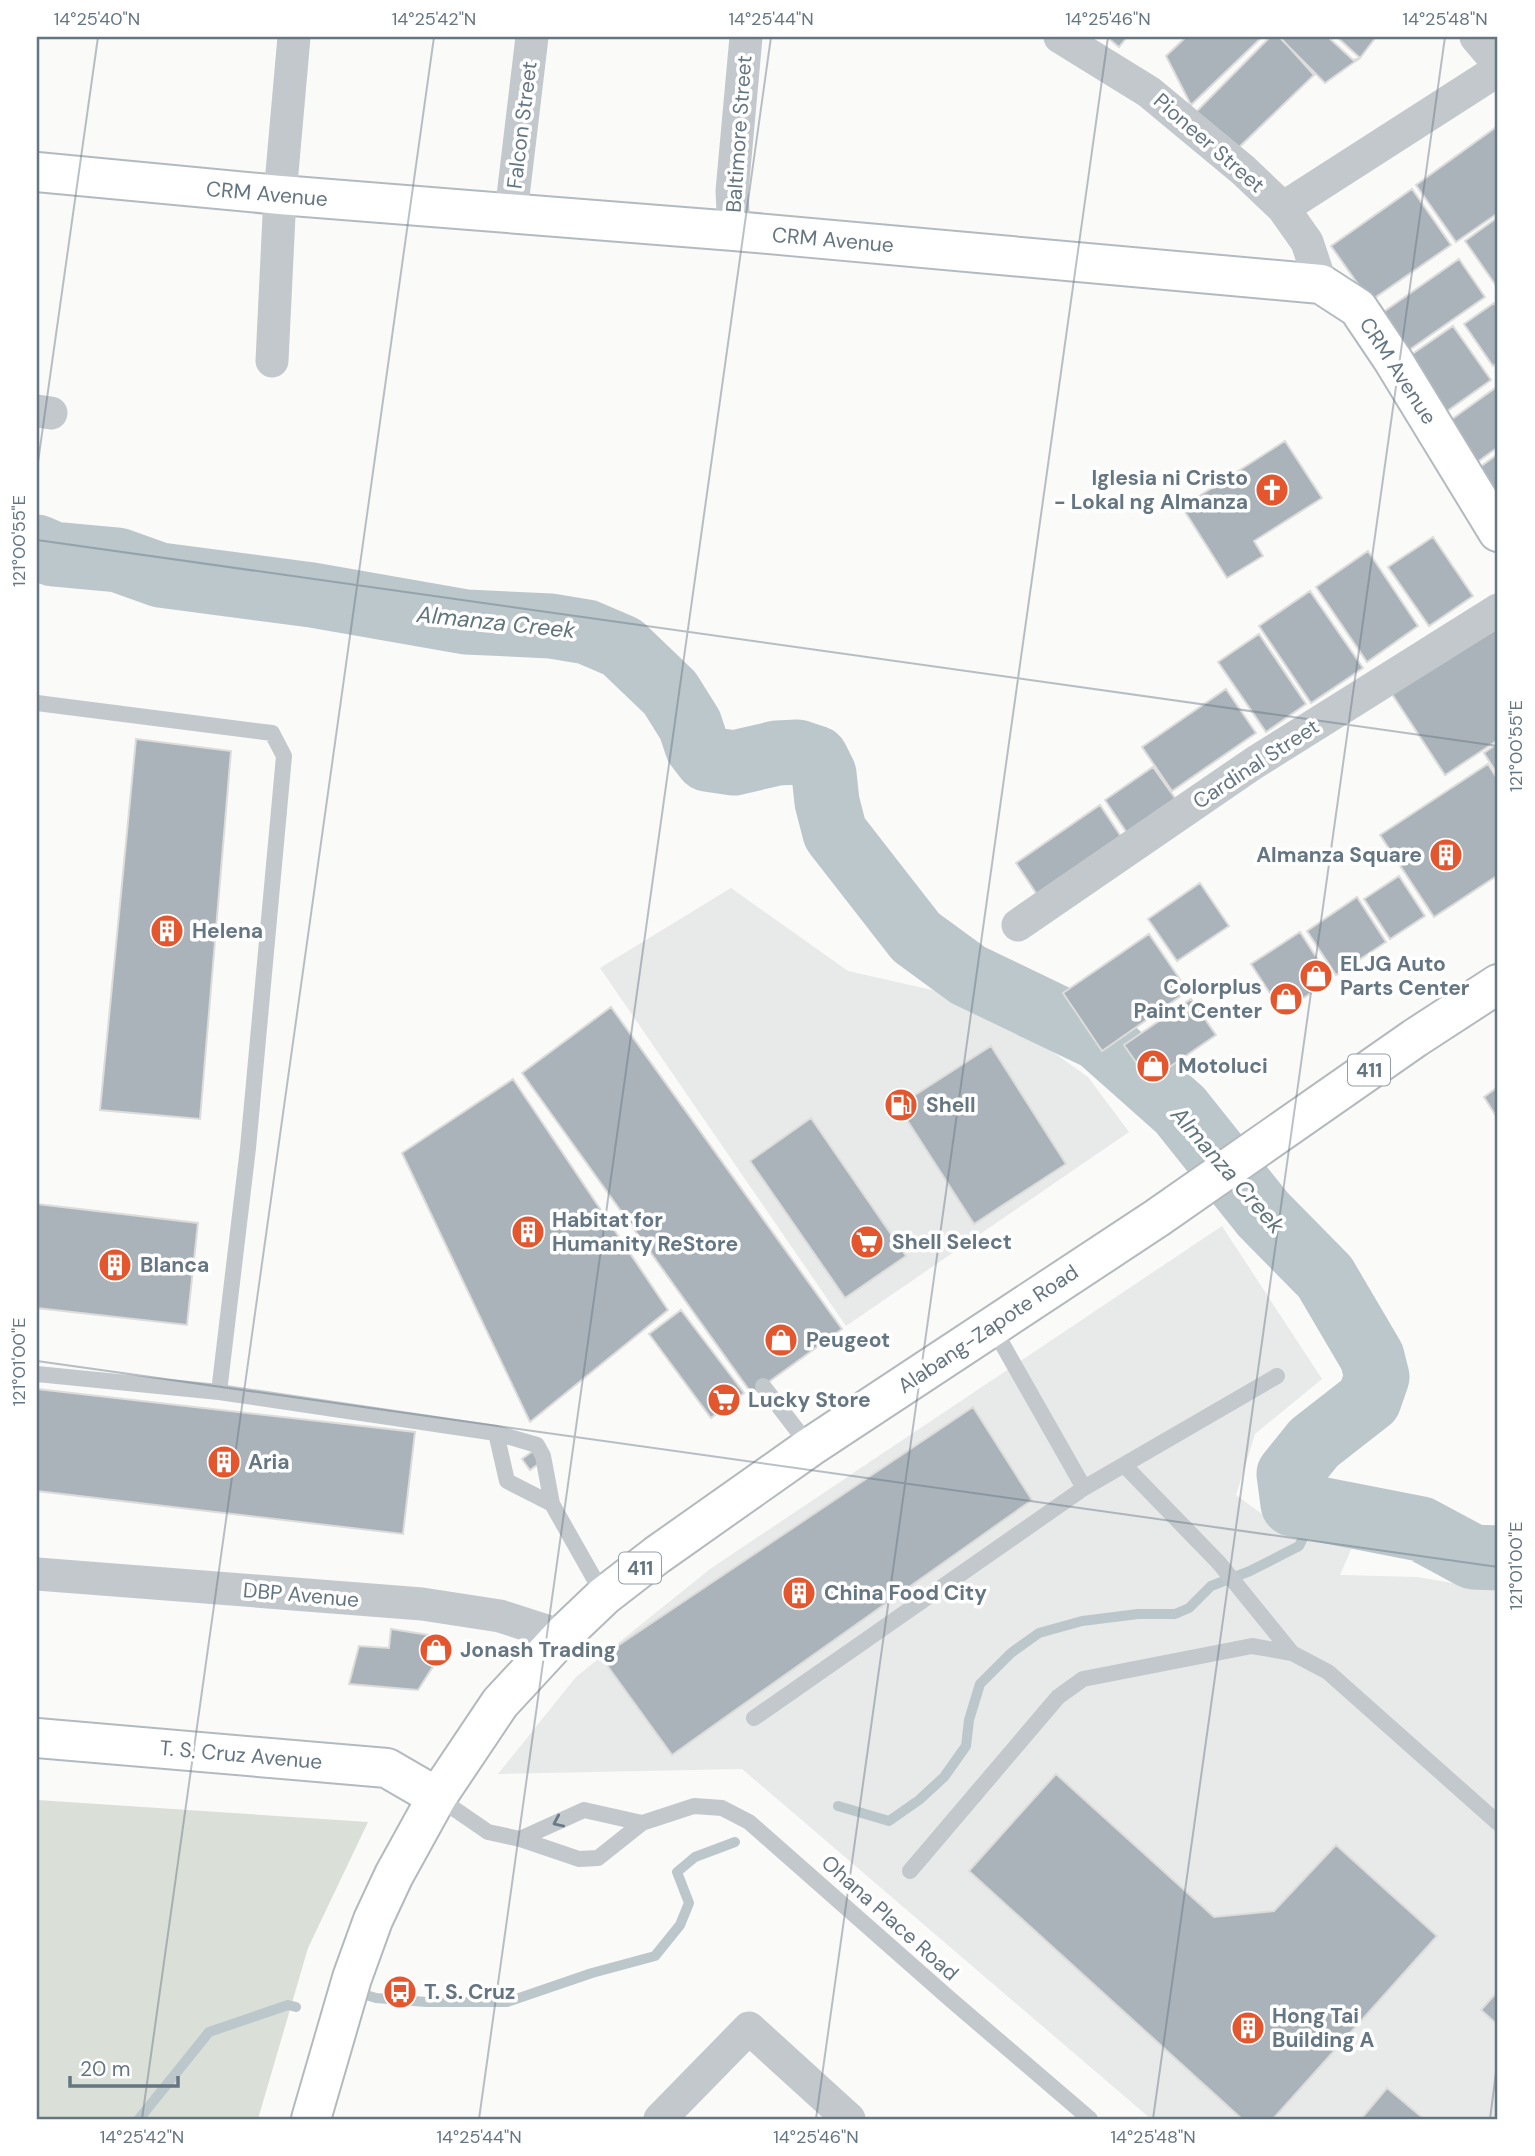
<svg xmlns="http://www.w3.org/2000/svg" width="1535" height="2156" font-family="'DM Sans',sans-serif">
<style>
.built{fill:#e8e9e9}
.green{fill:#dadfd7}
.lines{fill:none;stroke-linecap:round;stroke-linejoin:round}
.stream{stroke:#bbc7cb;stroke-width:10}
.river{stroke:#bbc7cb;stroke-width:65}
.building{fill:#aab3b9;stroke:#dcdcda;stroke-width:2}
.secondary-casing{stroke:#b3babf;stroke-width:42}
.highway-casing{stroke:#b4b9bd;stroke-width:42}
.lane{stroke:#c3c8cc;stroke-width:16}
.street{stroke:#c3c8cc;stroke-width:33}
.secondary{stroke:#fff;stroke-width:38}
.highway{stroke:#fff;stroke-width:38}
.oneway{stroke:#6a7a87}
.ticks{fill:none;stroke:#657683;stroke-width:2;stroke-opacity:0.45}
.labels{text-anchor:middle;stroke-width:7;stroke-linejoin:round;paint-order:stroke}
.shield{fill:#fff;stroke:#939fa8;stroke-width:2}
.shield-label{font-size:19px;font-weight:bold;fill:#657683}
.street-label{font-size:21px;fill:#657683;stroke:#fff}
.poi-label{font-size:21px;font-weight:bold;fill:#657683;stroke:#fff;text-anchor:start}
.water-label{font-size:23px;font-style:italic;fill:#60757c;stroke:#fff}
.neatline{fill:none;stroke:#657683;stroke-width:2.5}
.ticks-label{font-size:18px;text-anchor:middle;fill:#657683}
</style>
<rect width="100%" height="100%" fill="#fafaf8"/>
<path class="built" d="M 731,888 L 848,971 L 981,1001 L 1088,1077 L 1129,1132 L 846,1326 L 600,968 Z
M 1222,1226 L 1322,1379 L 1255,1434 L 1236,1495 L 1278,1526 L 1354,1543 L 1340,1575 L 1418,1577 L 1498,1591 L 1498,2119 L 1151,2119 L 742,1769 L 498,1774 L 576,1677 L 710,1569 Z"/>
<path class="green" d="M 37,1800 L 368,1822 L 308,1948 L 258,2119 L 37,2119 Z"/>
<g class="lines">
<path class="stream" d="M 838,1806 L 889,1821 L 919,1800 L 944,1777 L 966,1746 L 969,1720 L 980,1684 L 1011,1653 L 1039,1633 L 1082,1621 L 1138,1614 L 1175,1614 L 1189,1608 L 1211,1586 L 1250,1571 L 1299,1546 L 1317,1509
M 356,1992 L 376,1998 L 426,2002 L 507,2002 L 592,1973 L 655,1956 L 680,1925 L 689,1903 L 677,1872 L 695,1857 L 735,1842
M 139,2119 L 209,2032 L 288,2005 L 296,2007"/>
<path class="river" d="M 37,547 L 53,554 L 118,560 L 160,575 L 312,595 L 466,622 L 551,626 L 587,632 L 622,647 L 670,693 L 690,725 L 697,746 L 707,759 L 734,763 L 777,753 L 798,752 L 816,758 L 824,774 L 827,802 L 835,833 L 916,937 L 968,975 L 1099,1038 L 1180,1110 L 1263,1214 L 1325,1277 L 1372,1357 L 1377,1377 L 1369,1400 L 1314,1443 L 1289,1474 L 1293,1504 L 1421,1529 L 1473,1557 L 1498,1558"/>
</g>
<path class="building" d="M 1107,37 L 1127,37 L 1119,47 Z
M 1186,37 L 1262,37 L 1191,105 L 1166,56 Z
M 1270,37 L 1280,37 L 1314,75 L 1231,155 L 1195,113 Z
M 1283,37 L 1328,37 L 1353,60 L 1360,58 L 1325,83 L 1281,39 Z
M 1337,37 L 1376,37 L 1360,58 Z
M 1495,128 L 1498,133 L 1498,213 L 1456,242 L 1416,185 Z
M 1412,189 L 1451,245 L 1370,301 L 1331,246 Z
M 1498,217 L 1498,287 L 1497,287 L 1465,241 Z
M 1459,259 L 1485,297 L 1399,357 L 1372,320 Z
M 1494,303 L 1498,309 L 1498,362 L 1493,366 L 1464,324 Z
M 1453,326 L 1491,380 L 1443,414 L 1405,359 Z
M 1498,386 L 1498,447 L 1476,463 L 1448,422 Z
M 1285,441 L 1322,498 L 1254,541 L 1263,556 L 1227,578 L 1182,507 Z
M 1498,454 L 1498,508 L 1473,472 Z
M 1433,537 L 1473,596 L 1429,626 L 1388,567 Z
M 1368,551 L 1418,626 L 1367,662 L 1316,587 Z
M 1310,591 L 1363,668 L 1311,703 L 1259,626 Z
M 1498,623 L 1498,740 L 1445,775 L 1388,688 Z
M 1259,634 L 1306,704 L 1266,732 L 1218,662 Z
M 1226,689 L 1256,733 L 1172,791 L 1142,747 Z
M 136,739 L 231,751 L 200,1119 L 100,1110 Z
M 1498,743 L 1498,775 L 1484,753 Z
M 1488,764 L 1498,780 L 1498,875 L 1434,917 L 1380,835 Z
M 1153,767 L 1182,808 L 1133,842 L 1105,800 Z
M 1100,805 L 1126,844 L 1042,902 L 1016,863 Z
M 1399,876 L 1425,916 L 1390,939 L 1364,899 Z
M 1200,883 L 1229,926 L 1177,961 L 1148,919 Z
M 1357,897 L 1386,942 L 1336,975 L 1307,931 Z
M 1300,932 L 1331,980 L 1282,1012 L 1251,964 Z
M 1149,934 L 1188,991 L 1102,1051 L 1063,993 Z
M 1191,999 L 1216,1035 L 1149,1081 L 1124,1045 Z
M 611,1007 L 842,1329 L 752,1394 L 522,1073 Z
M 991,1046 L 1066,1164 L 974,1224 L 898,1106 Z
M 513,1079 L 668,1310 L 530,1422 L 402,1153 Z
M 1498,1087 L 1498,1119 L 1484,1097 Z
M 811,1118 L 906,1256 L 845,1298 L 750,1161 Z
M 37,1204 L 198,1223 L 187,1325 L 37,1308 Z
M 681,1310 L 744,1393 L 711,1418 L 649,1334 Z
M 37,1389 L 415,1432 L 403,1534 L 37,1491 Z
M 973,1407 L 1032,1500 L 672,1755 L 601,1657 Z
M 533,1451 L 541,1462 L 530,1470 L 522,1459 Z
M 391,1629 L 435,1636 L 441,1654 L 418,1690 L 349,1684 L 359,1646 L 389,1648 Z
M 1056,1774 L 1214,1917 L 1274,1911 L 1336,1845 L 1437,1936 L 1273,2119 L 1242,2119 L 969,1871 Z
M 1498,1991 L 1498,2025 L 1481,2010 Z
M 1387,2088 L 1424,2119 L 1361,2119 Z"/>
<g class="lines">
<defs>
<path id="secondary" d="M 37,172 L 280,195 L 734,231 L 1321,284 L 1358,308 L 1393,360 L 1498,532
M 37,1738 L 387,1768 L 437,1797"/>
<path id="highway" d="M 311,2119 L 352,1978 L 373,1920 L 394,1875 L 437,1797 L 500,1703 L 562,1636 L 604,1596 L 657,1555 L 810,1447 L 1157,1218 L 1415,1038 L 1498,984"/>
</defs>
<use href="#secondary" class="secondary-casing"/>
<use href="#highway" class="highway-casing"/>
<path class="lane" d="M 37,703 L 272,733 L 284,756 L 248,1148 L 219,1392
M 992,1326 L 1084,1488
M 37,1374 L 219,1392 L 496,1433 L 537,1445 L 543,1456 L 552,1504 L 604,1596
M 763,1386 L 810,1447
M 496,1433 L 507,1481 L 552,1504
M 1124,1465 L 1219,1563 L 1292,1653
M 754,1718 L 1084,1488 L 1277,1376
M 437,1797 L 488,1832 L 520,1839 L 579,1859 L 598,1858 L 642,1823 L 694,1806 L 722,1808 L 749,1822 L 950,1999 L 1090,2119
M 520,1839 L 584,1810 L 642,1823
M 910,1871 L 1058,1697 L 1083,1679 L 1252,1646 L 1292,1653 L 1328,1672 L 1498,1823"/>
<path class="street" d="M 1060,37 L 1149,92 L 1243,170 L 1283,208 L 1307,242 L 1321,284
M 1476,37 L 1498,63
M 1283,208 L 1498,70
M 511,213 L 532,37
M 734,231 L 732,191 L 746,37
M 272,361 L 280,195 L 294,37
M 37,411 L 51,413
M 1018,925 L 1254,763 L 1498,610
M 37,1574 L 422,1604 L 500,1616 L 562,1636
M 660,2119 L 749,2028 L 849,2119"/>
<use href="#secondary" class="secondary"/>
<use href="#highway" class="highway"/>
</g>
<defs><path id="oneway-chevron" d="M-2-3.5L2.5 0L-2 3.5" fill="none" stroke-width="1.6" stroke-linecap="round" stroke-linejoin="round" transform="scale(1.75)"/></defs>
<use class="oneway" href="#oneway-chevron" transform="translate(558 1822) rotate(156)"/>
<path class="ticks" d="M 37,469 L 98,37M 37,540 L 1498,746M 37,1361 L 1498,1567M 142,2119 L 434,37M 479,2119 L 771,37M 816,2119 L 1108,37M 1153,2119 L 1445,37M 1490,2119 L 1498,2057"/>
<defs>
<symbol id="church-disc" viewBox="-11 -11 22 22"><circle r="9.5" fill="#e4572e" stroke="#fff"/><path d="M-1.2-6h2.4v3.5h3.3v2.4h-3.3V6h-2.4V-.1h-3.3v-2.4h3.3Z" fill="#fff"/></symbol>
<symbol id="building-disc" viewBox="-11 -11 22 22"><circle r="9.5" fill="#e4572e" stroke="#fff"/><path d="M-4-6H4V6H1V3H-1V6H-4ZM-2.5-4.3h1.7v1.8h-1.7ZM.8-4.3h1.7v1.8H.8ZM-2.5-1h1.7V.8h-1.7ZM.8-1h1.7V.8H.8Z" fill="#fff"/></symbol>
<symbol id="shop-disc" viewBox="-11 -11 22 22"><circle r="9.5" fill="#e4572e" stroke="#fff"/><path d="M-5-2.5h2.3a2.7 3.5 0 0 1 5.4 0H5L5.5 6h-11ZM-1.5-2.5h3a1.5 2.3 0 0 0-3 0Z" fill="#fff"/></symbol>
<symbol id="fuel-disc" viewBox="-11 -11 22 22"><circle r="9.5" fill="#e4572e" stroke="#fff"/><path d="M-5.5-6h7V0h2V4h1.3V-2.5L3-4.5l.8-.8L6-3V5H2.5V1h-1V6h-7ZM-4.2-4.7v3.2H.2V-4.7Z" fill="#fff"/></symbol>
<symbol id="supermarket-disc" viewBox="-11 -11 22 22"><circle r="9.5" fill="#e4572e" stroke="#fff"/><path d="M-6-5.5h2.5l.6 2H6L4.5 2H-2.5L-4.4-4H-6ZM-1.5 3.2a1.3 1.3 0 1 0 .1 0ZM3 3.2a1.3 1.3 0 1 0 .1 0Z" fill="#fff"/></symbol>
<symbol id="bus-disc" viewBox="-11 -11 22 22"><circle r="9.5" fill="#e4572e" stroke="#fff"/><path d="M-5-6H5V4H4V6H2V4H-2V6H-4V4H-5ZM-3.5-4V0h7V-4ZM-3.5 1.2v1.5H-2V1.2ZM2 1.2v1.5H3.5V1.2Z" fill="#fff"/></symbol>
</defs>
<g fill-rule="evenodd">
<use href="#church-disc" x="1253" y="471" width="38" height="38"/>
<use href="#building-disc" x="1427" y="836" width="38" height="38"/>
<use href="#building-disc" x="148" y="912" width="38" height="38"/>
<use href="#shop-disc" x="1297" y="957" width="38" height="38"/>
<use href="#shop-disc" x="1267" y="980" width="38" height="38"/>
<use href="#shop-disc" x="1134" y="1047" width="38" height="38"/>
<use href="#fuel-disc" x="882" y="1086" width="38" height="38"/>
<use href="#building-disc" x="509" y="1213" width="38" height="38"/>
<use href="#supermarket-disc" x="848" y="1223" width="38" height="38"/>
<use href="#building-disc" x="96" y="1246" width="38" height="38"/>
<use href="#shop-disc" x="762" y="1321" width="38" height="38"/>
<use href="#supermarket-disc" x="705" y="1381" width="38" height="38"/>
<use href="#building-disc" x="205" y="1443" width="38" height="38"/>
<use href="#building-disc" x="780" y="1574" width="38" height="38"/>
<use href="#shop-disc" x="417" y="1631" width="38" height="38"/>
<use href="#bus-disc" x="381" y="1973" width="38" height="38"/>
<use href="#building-disc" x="1229" y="2009" width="38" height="38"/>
</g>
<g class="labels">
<g class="shield">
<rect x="1348" y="1054.5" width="42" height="31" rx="5"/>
<rect x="619" y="1552.5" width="42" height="31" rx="5"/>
</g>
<g class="shield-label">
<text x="1369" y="1077">411</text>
<text x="640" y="1575">411</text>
</g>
<g class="street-label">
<text transform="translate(522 125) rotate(-83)" y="7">Falcon Street</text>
<text transform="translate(739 134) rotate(-86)" y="7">Baltimore Street</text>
<text transform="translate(1209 143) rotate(41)" y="7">Pioneer Street</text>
<text transform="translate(267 194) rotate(5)" y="7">CRM Avenue</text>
<text transform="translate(833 240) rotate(5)" y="7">CRM Avenue</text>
<text transform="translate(1398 371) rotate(57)" y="7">CRM Avenue</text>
<text transform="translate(1256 764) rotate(-33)" y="7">Cardinal Street</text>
<text transform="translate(988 1329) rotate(-34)" y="7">Alabang-Zapote Road</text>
<text transform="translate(301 1595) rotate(5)" y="7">DBP Avenue</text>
<text transform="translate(241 1755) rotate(5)" y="7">T. S. Cruz Avenue</text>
<text transform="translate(890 1918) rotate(42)" y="7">Ohana Place Road</text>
</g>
<g class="poi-label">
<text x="1248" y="485" text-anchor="end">Iglesia ni Cristo<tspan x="1248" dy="24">- Lokal ng Almanza</tspan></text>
<text x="1422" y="862" text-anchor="end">Almanza Square</text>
<text x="192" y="938">Helena</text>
<text x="1340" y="971">ELJG Auto<tspan x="1340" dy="24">Parts Center</tspan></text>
<text x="1262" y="994" text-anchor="end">Colorplus<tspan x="1262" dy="24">Paint Center</tspan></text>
<text x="1178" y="1073">Motoluci</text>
<text x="926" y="1112">Shell</text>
<text x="552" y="1227">Habitat for<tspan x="552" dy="24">Humanity ReStore</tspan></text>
<text x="892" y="1249">Shell Select</text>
<text x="140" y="1272">Blanca</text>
<text x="806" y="1347">Peugeot</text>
<text x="748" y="1407">Lucky Store</text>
<text x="248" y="1469">Aria</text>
<text x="824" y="1600">China Food City</text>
<text x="460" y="1657">Jonash Trading</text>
<text x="424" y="1999">T. S. Cruz</text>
<text x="1272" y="2023">Hong Tai<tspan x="1272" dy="24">Building A</tspan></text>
</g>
<g class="water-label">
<text transform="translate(496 622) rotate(6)" y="8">Almanza Creek</text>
<text transform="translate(1228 1170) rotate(49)" y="8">Almanza Creek</text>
</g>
</g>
<rect width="1535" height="2156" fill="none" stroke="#ffffff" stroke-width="77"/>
<path d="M70 2076v10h108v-10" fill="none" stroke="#657683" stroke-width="3.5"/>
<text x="80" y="2076" font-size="21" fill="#657683" stroke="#ffffff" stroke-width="5" paint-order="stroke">20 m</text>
<rect x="38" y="38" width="1458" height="2080" class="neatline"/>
<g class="ticks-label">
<text x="97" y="25">14°25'40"N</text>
<text x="434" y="25">14°25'42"N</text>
<text x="771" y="25">14°25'44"N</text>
<text x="1108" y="25">14°25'46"N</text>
<text x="1445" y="25">14°25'48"N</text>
<text transform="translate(19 541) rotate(-90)" y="6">121°00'55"E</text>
<text transform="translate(1516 746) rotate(-90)" y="6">121°00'55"E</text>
<text transform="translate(19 1362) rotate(-90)" y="6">121°01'00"E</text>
<text transform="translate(1516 1566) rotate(-90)" y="6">121°01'00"E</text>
<text x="142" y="2143">14°25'42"N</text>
<text x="479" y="2143">14°25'44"N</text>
<text x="816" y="2143">14°25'46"N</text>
<text x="1153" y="2143">14°25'48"N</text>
</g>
</svg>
